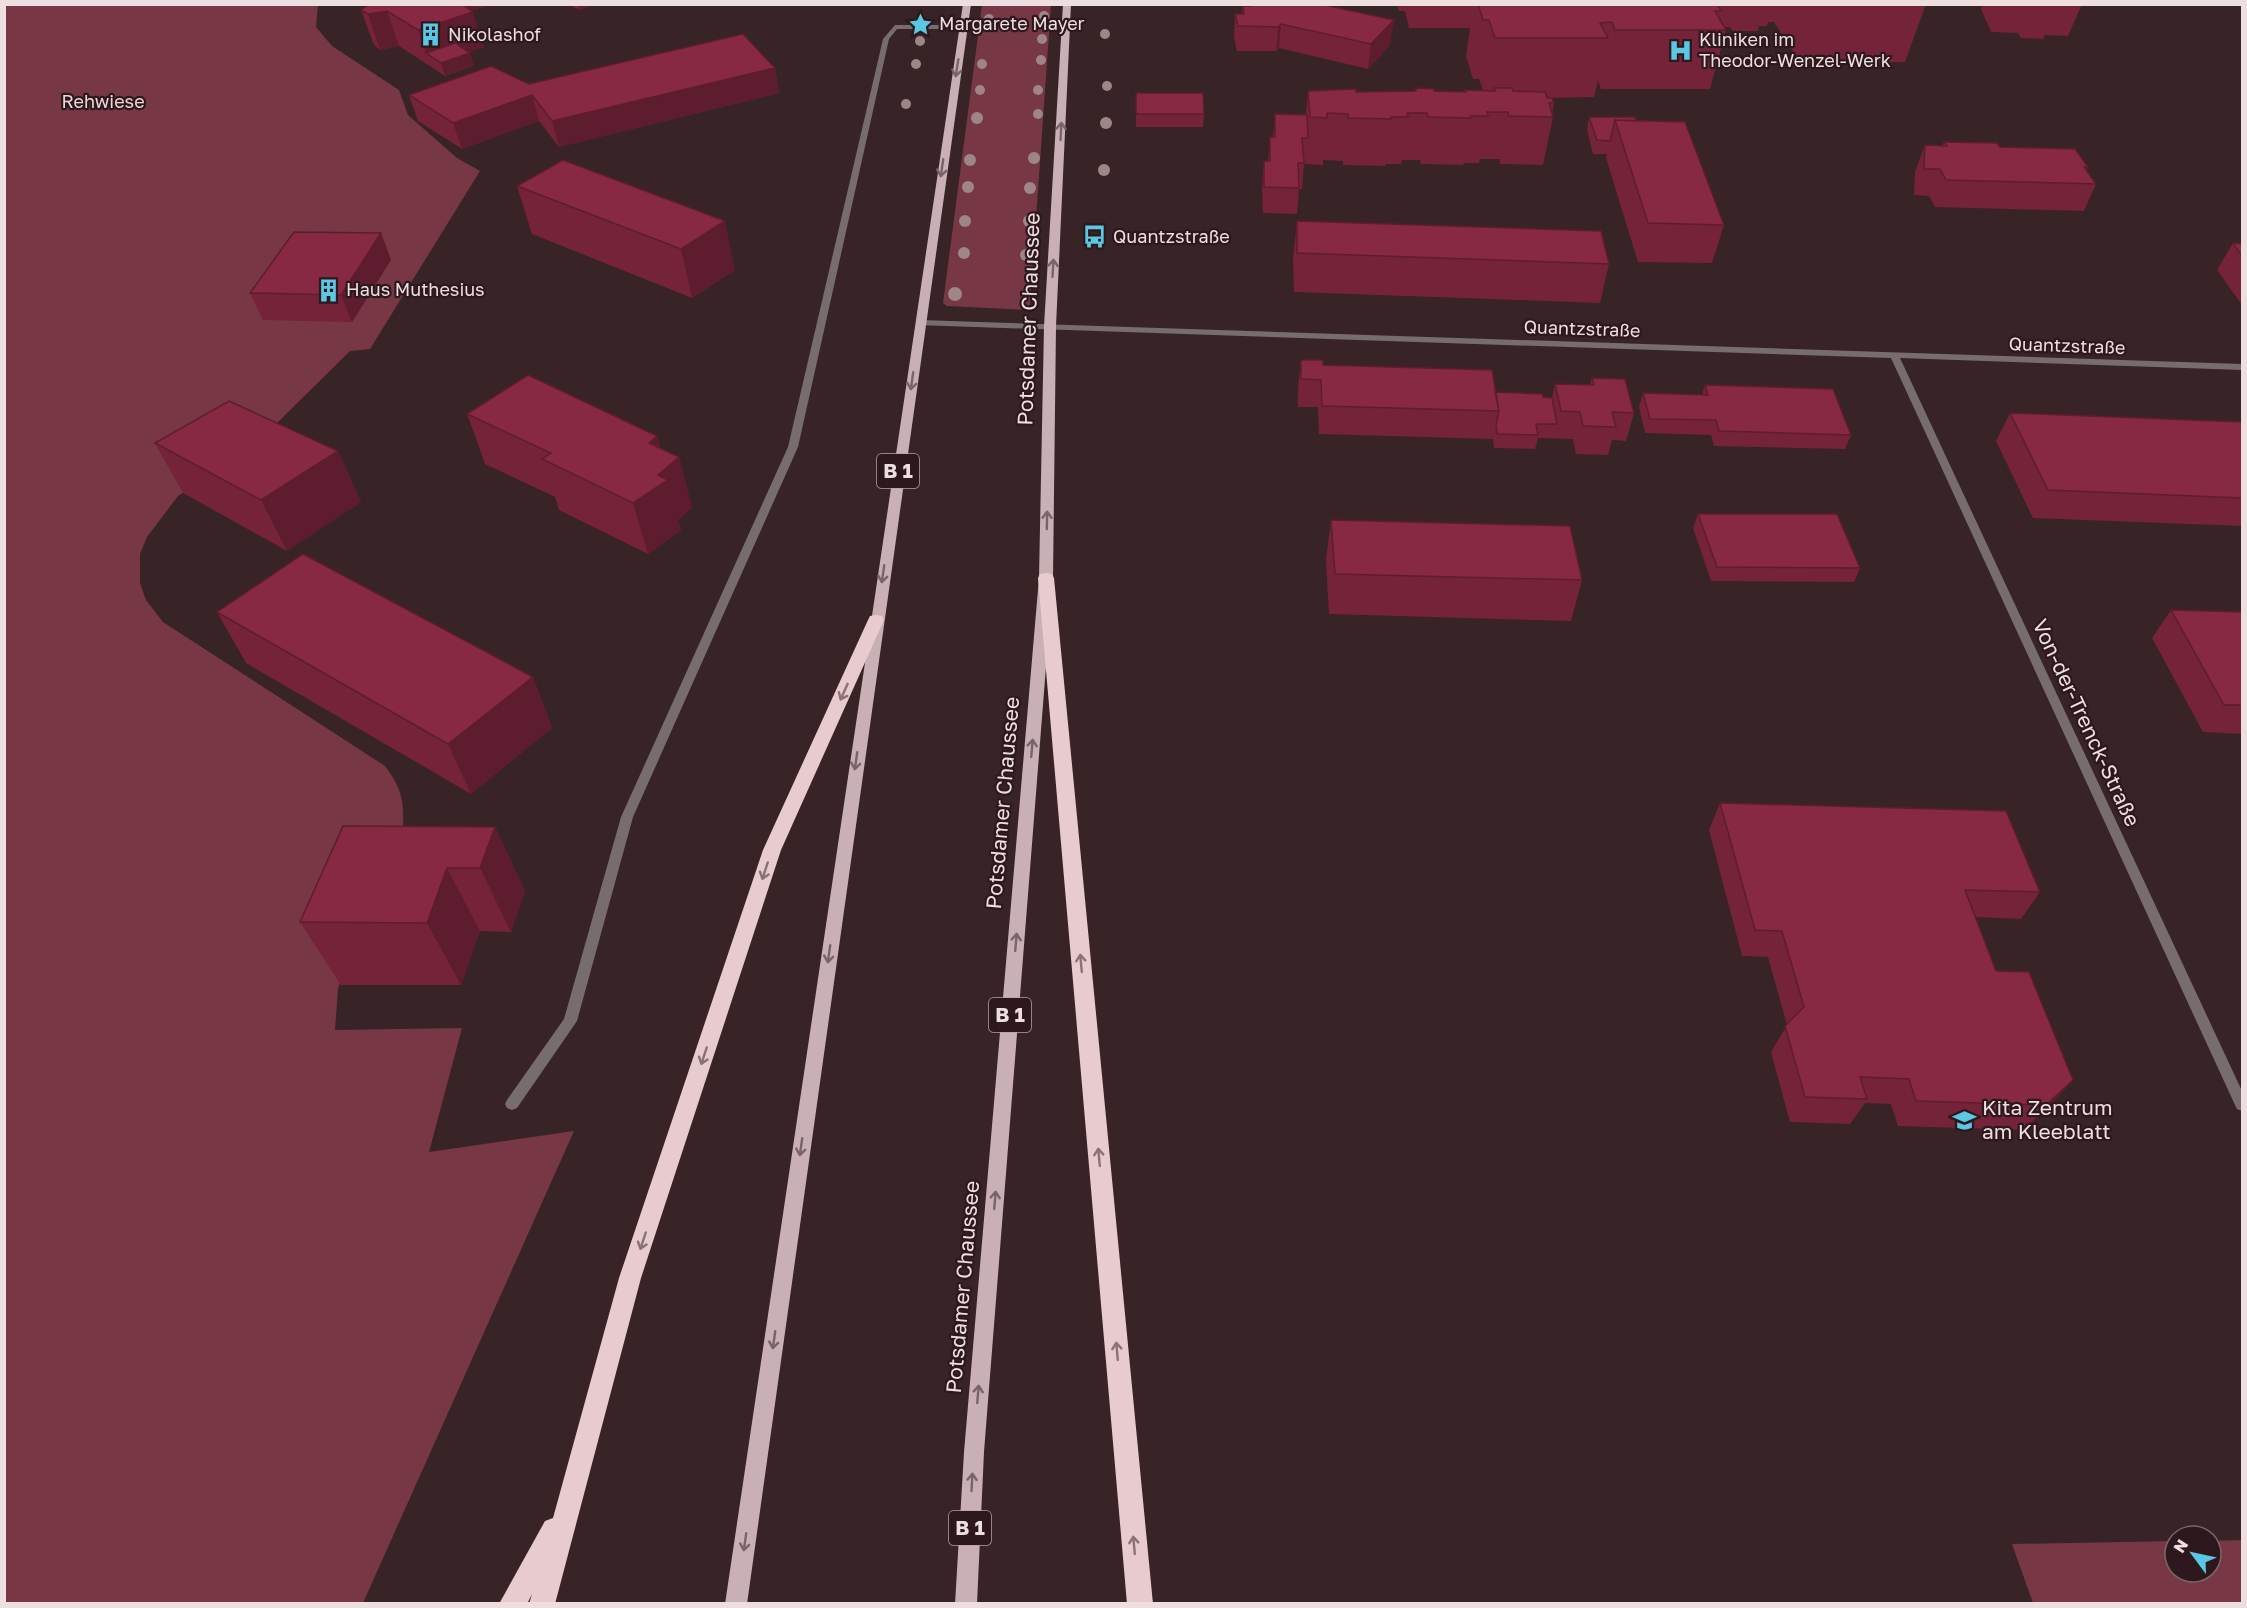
<svg xmlns="http://www.w3.org/2000/svg" width="2247" height="1608" font-family="'Golos Text',sans-serif">
<style>
.green{fill:#773745}
.lines{fill:none;stroke-linecap:round;stroke-linejoin:round}
.street{fill:#786d6e;fill-rule:evenodd}
.primary{fill:#c8b0b4;fill-rule:evenodd}
.highway{fill:#e8cbcf;fill-rule:evenodd}
.tree{fill:#9e8588}
.wall{fill:#742339}
.shaded-wall{fill:#5e1d2e}
.building{fill:#872942;stroke:#5e1d2e;stroke-width:1.5}
.oneway{stroke:#7a6468}
.oneway2{stroke:#8a7276}
.labels{text-anchor:middle;stroke-width:4.5;stroke-linejoin:round;paint-order:stroke}
.far-poi-label{font-size:18px;fill:#eddee0;stroke:#2d191d;text-anchor:start}
.far-park-label{font-size:18px;fill:#f1d5d9;stroke:#2d191d}
.far-street-label{font-size:18px;fill:#eddee0;stroke:#2d191d}
.shield{fill:#2d191d;stroke:#b3a3a6;stroke-width:1.5}
.shield-label{font-size:20px;font-weight:bold;fill:#eddee0}
.street-label{font-size:21px;fill:#eddee0;stroke:#2d191d}
.poi-label{font-size:21px;fill:#eddee0;stroke:#2d191d;text-anchor:start}
</style>
<rect width="100%" height="100%" fill="#382326"/>
<path class="green" d="M 5,5 L 318,5 L 316,27 L 332,46 L 399,90 L 408,115 L 457,158 L 480,171 L 370,349 L 350,351 L 272,428 L 254,450 L 178,496 L 147,537 L 140,554 L 140,583 L 146,600 L 163,622 L 385,766 C 402,789 404,800 403,828 L 338,988 L 335,1030 L 462,1028 L 429,1152 L 574,1131 L 363,1603 L 5,1604 Z
M 982,5 L 1051,5 L 1030,305 L 1026,310 L 947,306 L 943,303 Z
M 2242,1540 L 2242,1604 L 2033,1603 L 2012,1544 L 2175,1541 L 2175,1572 L 2211,1572 L 2211,1541 Z"/>
<g class="lines">
<path class="street" d="M 895,25 L 964,25 L 967,27 L 964,29 L 897,29 L 889,39 L 798,447 L 633,817 L 577,1021 L 517,1108 L 512,1110 L 507,1108 L 505,1104 L 507,1100 L 564,1019 L 621,817 L 788,447 L 883,39 Z
M 920,320 L 2242,364 L 2242,370 L 1900,358 L 2242,1091 L 2242,1111 L 2237,1109 L 2235,1105 L 1891,358 L 917,325 L 917,321 Z"/>
<path class="primary" d="M 963,4 L 971,4 L 747,1604 L 725,1604 Z
M 1063,4 L 1071,4 L 1056,326 L 1053,578 L 984,1452 L 977,1604 L 955,1604 L 964,1452 L 1039,578 L 1044,326 Z"/>
<path class="highway" d="M 1046,573 L 1052,574 L 1054,578 L 1153,1604 L 1127,1604 L 1038,578 L 1040,574 Z
M 876,615 L 882,616 L 884,620 L 781,850 L 641,1278 L 555,1604 L 529,1604 L 532,1594 L 527,1604 L 499,1604 L 545,1521 L 553,1518 L 619,1278 L 763,850 L 868,620 L 870,616 Z"/>
</g>
<g class="tree">
<circle cx="1044" cy="16" r="5"/>
<circle cx="989" cy="19" r="5"/>
<circle cx="1105" cy="34" r="5"/>
<circle cx="1042" cy="39" r="5"/>
<circle cx="920" cy="41" r="5"/>
<circle cx="1041" cy="60" r="5"/>
<circle cx="916" cy="64" r="5"/>
<circle cx="982" cy="64" r="5"/>
<circle cx="1107" cy="86" r="5"/>
<circle cx="980" cy="90" r="5"/>
<circle cx="1038" cy="90" r="5"/>
<circle cx="906" cy="104" r="5"/>
<circle cx="1038" cy="114" r="5"/>
<circle cx="977" cy="118" r="6"/>
<circle cx="1106" cy="123" r="6"/>
<circle cx="1034" cy="158" r="6"/>
<circle cx="970" cy="160" r="6"/>
<circle cx="1104" cy="170" r="6"/>
<circle cx="968" cy="187" r="6"/>
<circle cx="1030" cy="188" r="6"/>
<circle cx="965" cy="221" r="6"/>
<circle cx="1029" cy="221" r="6"/>
<circle cx="964" cy="253" r="6"/>
<circle cx="1026" cy="255" r="6"/>
<circle cx="955" cy="294" r="7"/>
</g>
<path class="wall" d="M 491,4 L 471,11 L 484,47 L 469,52 L 474,66 L 445,76 L 399,46 L 380,50 L 374,45 L 361,10 Z
M 567,4 L 593,4 L 580,10 Z
M 1250,4 L 1320,4 L 1390,45 L 1368,69 L 1279,48 L 1276,51 L 1237,51 L 1234,38 L 1235,14 L 1242,14 L 1243,6 L 1250,6 Z
M 1397,4 L 1926,4 L 1905,62 L 1801,64 L 1774,22 L 1768,22 L 1767,26 L 1759,26 L 1758,31 L 1733,31 L 1730,27 L 1724,27 L 1726,30 L 1710,89 L 1601,89 L 1598,81 L 1594,97 L 1547,98 L 1554,103 L 1552,114 L 1553,117 L 1543,165 L 1500,164 L 1500,159 L 1480,159 L 1479,163 L 1464,163 L 1463,165 L 1421,164 L 1420,160 L 1402,160 L 1401,164 L 1386,164 L 1385,166 L 1343,165 L 1343,161 L 1323,160 L 1323,165 L 1304,164 L 1302,189 L 1299,189 L 1297,214 L 1263,213 L 1262,188 L 1264,161 L 1268,161 L 1270,137 L 1273,137 L 1275,114 L 1306,114 L 1308,91 L 1356,92 L 1415,91 L 1416,88 L 1434,91 L 1465,92 L 1465,90 L 1483,90 L 1479,79 L 1473,79 L 1466,56 L 1470,28 L 1409,28 L 1405,11 L 1399,11 Z
M 1983,4 L 2082,4 L 2068,36 L 2045,35 L 2043,39 L 2021,38 L 2018,33 L 1991,32 L 1981,9 Z
M 775,68 L 779,93 L 559,147 L 539,121 L 462,149 L 418,121 L 409,95 L 529,84 Z
M 1136,93 L 1204,114 L 1203,127 L 1136,127 Z
M 1589,117 L 1636,121 L 1724,225 L 1712,263 L 1638,262 L 1606,158 L 1607,154 L 1593,154 L 1587,130 Z
M 1944,142 L 2000,147 L 2088,167 L 2086,171 L 2096,184 L 2084,211 L 1935,207 L 1929,196 L 1914,195 L 1915,172 L 1925,145 L 1942,146 Z
M 517,186 L 735,270 L 692,298 L 532,234 Z
M 1297,221 L 1609,264 L 1600,303 L 1294,292 L 1293,259 Z
M 381,233 L 391,260 L 352,322 L 263,320 L 250,293 Z
M 2233,243 L 2242,244 L 2242,305 L 2217,270 Z
M 1301,360 L 1323,365 L 1495,392 L 1543,397 L 1552,398 L 1555,384 L 1590,385 L 1592,378 L 1634,413 L 1626,441 L 1612,440 L 1608,455 L 1576,454 L 1573,439 L 1538,438 L 1535,449 L 1494,448 L 1493,439 L 1319,434 L 1318,407 L 1298,407 L 1298,388 Z
M 1705,385 L 1851,435 L 1845,449 L 1714,446 L 1711,435 L 1645,433 L 1639,407 L 1643,393 L 1702,395 Z
M 2010,413 L 2242,422 L 2242,526 L 2033,518 L 1996,441 Z
M 467,414 L 657,436 L 661,449 L 679,457 L 692,508 L 678,520 L 681,530 L 648,554 L 559,510 L 555,497 L 485,464 Z
M 155,443 L 338,451 L 361,502 L 287,551 L 183,493 Z
M 1698,514 L 1860,568 L 1854,582 L 1711,581 L 1693,528 Z
M 1331,520 L 1582,580 L 1571,621 L 1329,614 L 1326,560 Z
M 2171,610 L 2242,612 L 2242,734 L 2203,732 L 2152,638 Z
M 217,612 L 533,677 L 552,728 L 471,794 L 246,663 Z
M 1720,803 L 2040,892 L 2021,919 L 1975,917 L 1996,971 L 2073,1080 L 2051,1105 L 2025,1130 L 1898,1126 L 1891,1104 L 1865,1103 L 1850,1124 L 1790,1122 L 1771,1052 L 1787,1025 L 1768,957 L 1742,956 L 1709,830 Z
M 495,827 L 525,891 L 511,932 L 480,931 L 461,985 L 341,985 L 300,922 Z"/>
<path class="shaded-wall" d="M 450,4 L 491,4 L 468,12 L 473,12 L 484,47 L 440,63 L 426,53 L 418,30 Z
M 578,4 L 593,4 L 580,10 Z
M 387,11 L 399,46 L 380,50 L 368,14 Z
M 1394,20 L 1390,45 L 1368,69 L 1371,44 Z
M 1281,24 L 1279,48 L 1276,51 L 1278,27 Z
M 470,53 L 474,66 L 445,76 L 441,63 Z
M 775,68 L 779,93 L 559,147 L 552,121 Z
M 532,95 L 539,121 L 462,149 L 453,123 Z
M 725,221 L 735,270 L 692,298 L 681,249 Z
M 381,233 L 391,260 L 352,322 L 341,295 Z
M 657,436 L 666,468 L 679,457 L 692,508 L 678,520 L 681,530 L 648,554 L 633,503 L 649,443 Z
M 338,451 L 361,502 L 287,551 L 261,500 Z
M 533,677 L 552,728 L 471,794 L 448,744 Z
M 495,827 L 525,891 L 511,932 L 480,868 Z
M 447,868 L 480,931 L 461,985 L 427,923 Z
M 2073,1080 L 2051,1105 L 2025,1130 L 2046,1105 Z"/>
<path class="building" d="M 370,4 L 461,4 L 473,12 L 418,30 L 387,11 L 368,14 L 361,10 Z
M 1251,4 L 1320,4 L 1394,20 L 1371,44 L 1281,24 L 1278,27 L 1238,26 L 1235,14 L 1244,14 L 1243,6 L 1251,6 Z
M 1478,4 L 1717,4 L 1721,11 L 1715,11 L 1726,30 L 1615,30 L 1612,22 L 1600,23 L 1608,38 L 1495,38 L 1489,20 L 1483,20 Z
M 1819,4 L 1863,4 L 1820,5 Z
M 743,34 L 775,68 L 552,121 L 532,95 L 453,123 L 409,95 L 491,66 L 529,84 Z
M 455,43 L 470,53 L 441,63 L 426,53 Z
M 1416,88 L 1434,89 L 1434,91 L 1466,92 L 1465,90 L 1495,91 L 1494,88 L 1512,88 L 1513,91 L 1545,92 L 1547,98 L 1552,98 L 1554,103 L 1549,103 L 1553,117 L 1509,116 L 1508,112 L 1487,112 L 1488,116 L 1471,116 L 1471,118 L 1428,117 L 1427,113 L 1407,113 L 1408,117 L 1391,117 L 1391,119 L 1348,118 L 1348,114 L 1327,113 L 1327,118 L 1310,117 L 1308,91 L 1356,89 L 1356,92 L 1416,91 Z
M 1136,93 L 1203,93 L 1204,114 L 1136,114 Z
M 1275,114 L 1307,115 L 1308,138 L 1302,138 L 1304,163 L 1298,163 L 1299,188 L 1264,187 L 1264,161 L 1270,161 L 1270,137 L 1275,137 Z
M 1589,117 L 1635,117 L 1636,121 L 1615,120 L 1610,141 L 1597,140 Z
M 1615,120 L 1685,122 L 1724,225 L 1648,223 Z
M 1944,142 L 1997,143 L 2000,147 L 2075,149 L 2088,167 L 2084,167 L 2096,184 L 1946,180 L 1940,169 L 1924,169 L 1925,145 L 1947,146 Z
M 563,160 L 725,221 L 681,249 L 517,186 Z
M 1297,221 L 1601,231 L 1609,264 L 1297,253 Z
M 294,232 L 381,233 L 341,295 L 250,293 Z
M 2233,243 L 2242,244 L 2242,256 Z
M 1301,360 L 1323,360 L 1323,365 L 1492,370 L 1499,411 L 1322,406 L 1321,380 L 1301,379 Z
M 528,375 L 657,436 L 649,443 L 679,457 L 658,475 L 668,480 L 633,503 L 542,459 L 551,453 L 467,414 Z
M 1592,378 L 1625,379 L 1634,413 L 1612,412 L 1616,427 L 1583,426 L 1580,412 L 1561,411 L 1555,384 L 1594,385 Z
M 1705,385 L 1833,389 L 1851,435 L 1719,431 L 1716,420 L 1650,419 L 1643,393 L 1708,395 Z
M 1495,392 L 1542,394 L 1543,397 L 1552,398 L 1557,424 L 1536,424 L 1538,435 L 1497,434 L 1496,425 L 1499,411 Z
M 229,401 L 338,451 L 261,500 L 155,443 Z
M 2010,413 L 2242,422 L 2242,498 L 2048,490 Z
M 1698,514 L 1837,514 L 1860,568 L 1717,567 Z
M 1331,520 L 1570,526 L 1582,580 L 1335,574 Z
M 303,554 L 533,677 L 448,744 L 217,612 Z
M 2171,610 L 2242,612 L 2242,705 L 2224,705 Z
M 1720,803 L 2006,811 L 2040,892 L 1965,890 L 1996,971 L 2029,972 L 2073,1080 L 2046,1105 L 1916,1101 L 1909,1079 L 1860,1077 L 1867,1099 L 1805,1097 L 1785,1026 L 1804,1007 L 1782,931 L 1755,930 Z
M 343,826 L 495,827 L 480,868 L 447,868 L 427,923 L 300,922 Z"/>
<defs><path id="oneway-shaft" d="M-6 0H5M1.5-3L5.5 0L1.5 3" fill="none" stroke-width="1.6" stroke-linecap="round" stroke-linejoin="round" transform="scale(1.5)"/></defs>
<g class="oneway">
<use href="#oneway-shaft" transform="translate(957 68) rotate(99)"/>
<use href="#oneway-shaft" transform="translate(1061 131) rotate(-87)"/>
<use href="#oneway-shaft" transform="translate(942 168) rotate(98)"/>
<use href="#oneway-shaft" transform="translate(1053 268) rotate(-87)"/>
<use href="#oneway-shaft" transform="translate(912 381) rotate(98)"/>
<use href="#oneway-shaft" transform="translate(1047 520) rotate(-89)"/>
<use href="#oneway-shaft" transform="translate(883 574) rotate(98)"/>
<use href="#oneway-shaft" transform="translate(1032 748) rotate(-85)"/>
<use href="#oneway-shaft" transform="translate(856 761) rotate(98)"/>
<use href="#oneway-shaft" transform="translate(1016 942) rotate(-85)"/>
<use href="#oneway-shaft" transform="translate(829 954) rotate(98)"/>
<use href="#oneway-shaft" transform="translate(801 1147) rotate(98)"/>
<use href="#oneway-shaft" transform="translate(995 1200) rotate(-85)"/>
<use href="#oneway-shaft" transform="translate(774 1340) rotate(98)"/>
<use href="#oneway-shaft" transform="translate(978 1394) rotate(-85)"/>
<use href="#oneway-shaft" transform="translate(972 1482) rotate(-87)"/>
<use href="#oneway-shaft" transform="translate(745 1542) rotate(98)"/>
</g>
<g class="oneway2">
<use href="#oneway-shaft" transform="translate(844 692) rotate(114)"/>
<use href="#oneway-shaft" transform="translate(765 871) rotate(108)"/>
<use href="#oneway-shaft" transform="translate(1081 963) rotate(-95)"/>
<use href="#oneway-shaft" transform="translate(704 1056) rotate(108)"/>
<use href="#oneway-shaft" transform="translate(1099 1157) rotate(-95)"/>
<use href="#oneway-shaft" transform="translate(643 1241) rotate(108)"/>
<use href="#oneway-shaft" transform="translate(1117 1351) rotate(-95)"/>
<use href="#oneway-shaft" transform="translate(1134 1545) rotate(-95)"/>
</g>
<defs>
<symbol id="sight-bare" viewBox="-9 -9 18 18"><path d="M0-6L1.8-2.2L6-1.7L2.9 1.2L3.7 5.4L0 3.3L-3.7 5.4L-2.9 1.2L-6-1.7L-1.8-2.2Z" fill="#5ac8e5" stroke="#2d191d" stroke-width="2.5" paint-order="stroke"/></symbol>
<symbol id="building-bare" viewBox="-9 -9 18 18"><path d="M-4-6H4V6H1V3H-1V6H-4ZM-2.5-4.3h1.7v1.8h-1.7ZM.8-4.3h1.7v1.8H.8ZM-2.5-1h1.7V.8h-1.7ZM.8-1h1.7V.8H.8Z" fill="#5ac8e5" stroke="#2d191d" stroke-width="2.5" paint-order="stroke"/></symbol>
<symbol id="hospital-bare" viewBox="-9 -9 18 18"><path d="M-5-5h3v3.5h4V-5h3V5h-3V1.5h-4V5h-3Z" fill="#5ac8e5" stroke="#2d191d" stroke-width="2.5" paint-order="stroke"/></symbol>
<symbol id="bus-bare" viewBox="-9 -9 18 18"><path d="M-5-6H5V4H4V6H2V4H-2V6H-4V4H-5ZM-3.5-4V0h7V-4ZM-3.5 1.2v1.5H-2V1.2ZM2 1.2v1.5H3.5V1.2Z" fill="#5ac8e5" stroke="#2d191d" stroke-width="2.5" paint-order="stroke"/></symbol>
<symbol id="school-bare" viewBox="-9 -9 18 18"><path d="M0-5L7-2L0 1L-7-2ZM-4 1L0 2.5L4 1V4Q0 6-4 4Z" fill="#5ac8e5" stroke="#2d191d" stroke-width="2.5" paint-order="stroke"/></symbol>
</defs>
<g fill-rule="evenodd">
<use href="#sight-bare" x="904" y="8" width="33" height="33"/>
<use href="#building-bare" x="414" y="18" width="33" height="33"/>
<use href="#hospital-bare" x="1664" y="34" width="33" height="33"/>
<use href="#bus-bare" x="1078" y="220" width="33" height="33"/>
<use href="#building-bare" x="312" y="274" width="33" height="33"/>
<use href="#school-bare" x="1948" y="1104" width="33" height="33"/>
</g>
<g class="labels">
<g class="far-poi-label">
<text x="939" y="30">Margarete Mayer</text>
<text x="448" y="41">Nikolashof</text>
<text x="1699" y="46">Kliniken im<tspan x="1699" dy="21">Theodor-Wenzel-Werk</tspan></text>
<text x="1113" y="243">Quantzstraße</text>
<text x="346" y="296">Haus Muthesius</text>
</g>
<g class="far-park-label">
<text x="103" y="108">Rehwiese</text>
</g>
<g class="far-street-label">
<text transform="translate(1582 329) rotate(2)" y="6">Quantzstraße</text>
<text transform="translate(2067 346) rotate(2)" y="6">Quantzstraße</text>
</g>
<g class="shield">
<rect x="877" y="454" width="42" height="34" rx="4.5"/>
<rect x="989" y="998" width="42" height="34" rx="4.5"/>
<rect x="949" y="1511" width="42" height="34" rx="4.5"/>
</g>
<g class="shield-label">
<text x="898" y="478">B 1</text>
<text x="1010" y="1022">B 1</text>
<text x="970" y="1535">B 1</text>
</g>
<g class="street-label">
<text transform="translate(1029 319) rotate(-88)" y="7">Potsdamer Chaussee</text>
<text transform="translate(2086 723) rotate(65)" y="7">Von-der-Trenck-Straße</text>
<text transform="translate(1003 803) rotate(-85)" y="7">Potsdamer Chaussee</text>
<text transform="translate(963 1287) rotate(-85)" y="7">Potsdamer Chaussee</text>
</g>
<g class="poi-label">
<text x="1982" y="1115">Kita Zentrum<tspan x="1982" dy="24">am Kleeblatt</tspan></text>
</g>
</g>
<rect width="2247" height="1608" fill="none" stroke="#eddee0" stroke-width="12"/>
<g transform="translate(2193 1554) rotate(303)"><circle r="28" fill="#2d191d" stroke="#7a686b" stroke-width="1.5"/>
<path d="M0-4.5L10 22L0 15L-10 22Z" fill="#5ac8e5"/>
<text y="-9" font-size="16" font-weight="bold" text-anchor="middle" fill="#eddee0">N</text>
</g>
</svg>
